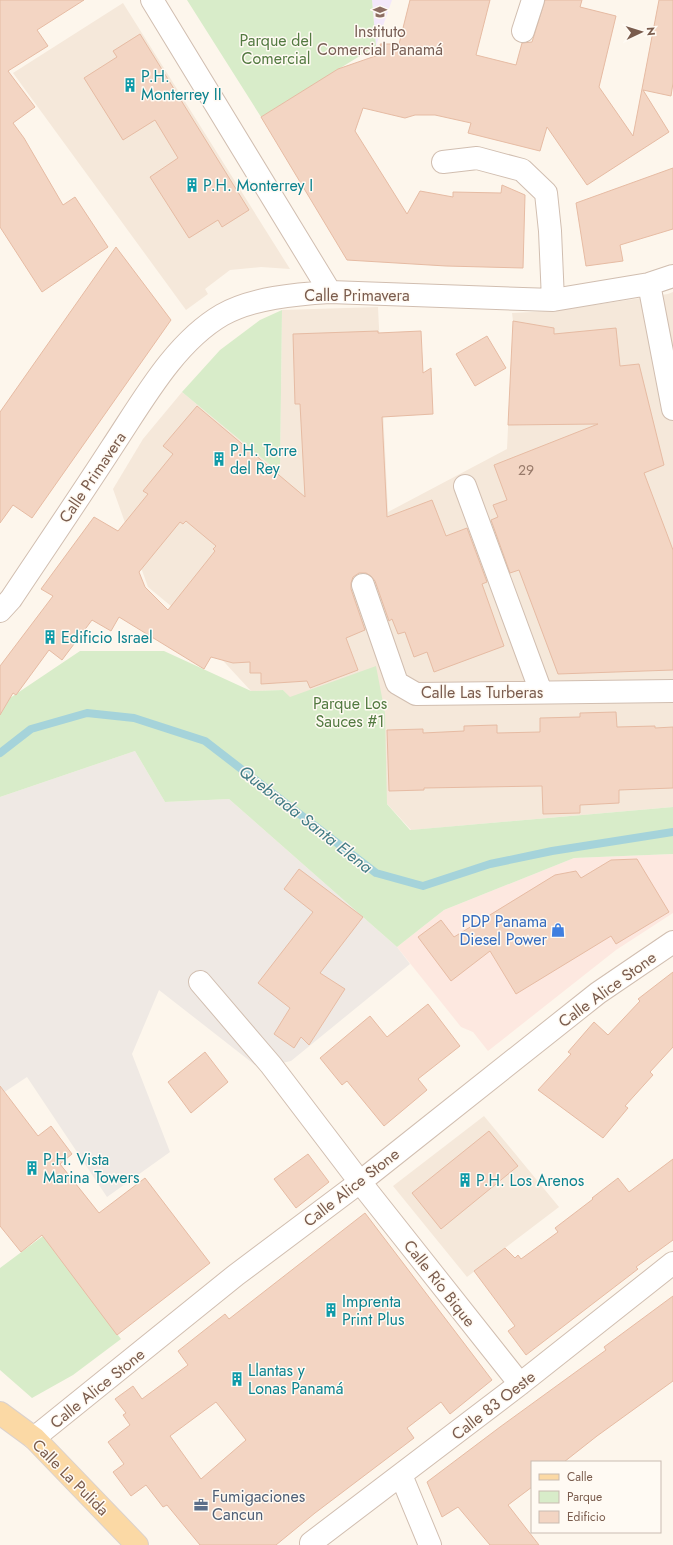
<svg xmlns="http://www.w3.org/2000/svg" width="673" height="1545" font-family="Jost,sans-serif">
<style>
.residential{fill:#f5e8da}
.commercial{fill:#fde8e0}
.industrial{fill:#efe9e4}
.education{fill:#f3e8fa}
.green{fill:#d8ecc9}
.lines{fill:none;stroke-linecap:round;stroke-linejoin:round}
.stream{stroke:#a5d3da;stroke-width:8}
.building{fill:#f3d5c3;stroke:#e6bba3;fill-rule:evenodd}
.minor-casing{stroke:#d1beb0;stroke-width:24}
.major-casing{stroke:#dad1cd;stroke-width:24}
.minor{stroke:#fff;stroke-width:22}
.major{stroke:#fbd9a5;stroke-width:22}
.labels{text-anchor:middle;stroke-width:3;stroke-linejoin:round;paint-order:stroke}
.number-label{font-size:14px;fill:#987a6a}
.education-label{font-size:16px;fill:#785e54;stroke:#fffaf3}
.park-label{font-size:16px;fill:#537a41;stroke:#fffaf3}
.culture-label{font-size:16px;fill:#0d838f;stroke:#fffaf3;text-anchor:start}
.street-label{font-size:16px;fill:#7a5c4d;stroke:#fffaf3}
.shop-label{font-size:16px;fill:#366cbe;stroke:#fffaf3;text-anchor:end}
.service-label{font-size:16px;fill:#4e5e75;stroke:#fffaf3;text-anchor:start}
.water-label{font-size:17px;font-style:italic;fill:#437c86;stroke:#fffaf3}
</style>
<rect width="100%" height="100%" fill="#fdf6ec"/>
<path class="residential" d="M 123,3 L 290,269 L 261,267 L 230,270 L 205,289 L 208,294 L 186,310 L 13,73 Z
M 673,292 L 673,807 L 411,830 L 283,690 L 251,691 L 177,611 L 148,587 L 113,489 L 143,439 L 182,392 L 280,473 L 282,310 L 378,307 L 388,512 L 507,449 L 513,321 L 512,313 L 553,311 L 668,294 Z
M 484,1116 L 559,1207 L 467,1277 L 393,1186 Z"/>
<path class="commercial" d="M 673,854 L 673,913 L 616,950 L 488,1051 L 473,1032 L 461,1027 L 397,947 L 444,910 L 574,858 Z"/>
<path class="industrial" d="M 135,751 L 165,802 L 229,799 L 397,947 L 410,964 L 291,1061 L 259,1068 L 159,990 L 132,1054 L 170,1152 L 107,1197 L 27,1077 L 0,1095 L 0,797 Z"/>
<path class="education" d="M 372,0 L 392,0 L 376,46 Z"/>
<path class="green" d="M 187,0 L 372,0 L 376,46 L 261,117 Z
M 282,310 L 280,473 L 182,392 L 220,350 L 260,320 Z
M 80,651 L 164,651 L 251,691 L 283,690 L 290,697 L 376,666 L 385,713 L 387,804 L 410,830 L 673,807 L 673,854 L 574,858 L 444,910 L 397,947 L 229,799 L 165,802 L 135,751 L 0,797 L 0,715 L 10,698 Z
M 43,1236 L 121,1339 L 73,1375 L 32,1398 L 0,1370 L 0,1268 Z"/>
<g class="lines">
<path class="stream" d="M 0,753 L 31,729 L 87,713 L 134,718 L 205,741 L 376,873 L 423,886 L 490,864 L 552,851 L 673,832"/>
</g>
<path class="building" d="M 0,0 L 84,0 L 37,30 L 48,46 L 8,71 L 35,107 L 13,123 L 24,138 L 63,205 L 75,197 L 108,247 L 42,292 L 0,227 Z
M 410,0 L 490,0 L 476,55 L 516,65 L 522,43 L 532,42 L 545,0 L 582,0 L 580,7 L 616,16 L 599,87 L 633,136 L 659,0 L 673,0 L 673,83 L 671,96 L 643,90 L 669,132 L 587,185 L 547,127 L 540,151 L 468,133 L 471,123 L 435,115 L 415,115 L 405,118 L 363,108 L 355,131 L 407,214 L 420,191 L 453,197 L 453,192 L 501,193 L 502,185 L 525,195 L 523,268 L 446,266 L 347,260 L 261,117 L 338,69 L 384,53 L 380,44 L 399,44 Z
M 140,34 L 249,210 L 222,227 L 218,220 L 189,238 L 150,177 L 178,158 L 155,120 L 123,140 L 84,78 L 117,57 L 113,51 Z
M 673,168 L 673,229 L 620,245 L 623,261 L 586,266 L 576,203 Z
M 116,247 L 171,320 L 32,518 L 13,505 L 0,523 L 0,412 Z
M 513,321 L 554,328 L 554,334 L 616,328 L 620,366 L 639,364 L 664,465 L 644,473 L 673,550 L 673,670 L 558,674 L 519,570 L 510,573 L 491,520 L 498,517 L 493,505 L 507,500 L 494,465 L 598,424 L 508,425 Z
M 378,331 L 378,333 L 421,331 L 423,373 L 431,368 L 433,414 L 382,417 L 387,517 L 432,500 L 446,536 L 467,528 L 487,582 L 482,584 L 504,646 L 434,672 L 427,652 L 414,657 L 405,632 L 398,634 L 392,619 L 389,621 L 375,581 L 371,576 L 366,573 L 359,573 L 353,577 L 351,583 L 351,589 L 365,630 L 346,638 L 358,670 L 310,688 L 307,681 L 261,684 L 261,673 L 250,673 L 250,662 L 233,663 L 211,657 L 204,669 L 119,617 L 111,631 L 92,620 L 62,660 L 49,650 L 16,695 L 13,693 L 0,715 L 0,666 L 53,596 L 41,589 L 94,517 L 118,531 L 148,494 L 143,491 L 173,454 L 163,446 L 197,406 L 305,497 L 300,404 L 295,404 L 293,334 ZM 186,521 L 216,546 L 213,549 L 215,551 L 168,610 L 145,587 L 139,572 L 180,522 L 183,524 Z
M 487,336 L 506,368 L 475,386 L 456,354 Z
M 616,712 L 617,727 L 655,726 L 655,728 L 673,727 L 673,788 L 619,790 L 619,803 L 580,805 L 580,813 L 543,814 L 542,786 L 424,788 L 424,790 L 389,791 L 387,730 L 423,729 L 423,733 L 464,731 L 464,726 L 497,725 L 497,733 L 540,732 L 540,718 L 580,717 L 580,713 Z
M 637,859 L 669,912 L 616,944 L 611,936 L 516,994 L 490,951 L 451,981 L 418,937 L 441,920 L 454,937 L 555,875 L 576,871 L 581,878 L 611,860 Z
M 299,869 L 363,917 L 320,973 L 345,989 L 309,1045 L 301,1037 L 294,1048 L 274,1034 L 290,1008 L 258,983 L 313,912 L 284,889 Z
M 673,972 L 673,1047 L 650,1072 L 653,1075 L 625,1106 L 628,1108 L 603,1138 L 538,1090 L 571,1054 L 568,1052 L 594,1022 L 608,1035 L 640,1001 L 638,999 Z
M 428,1004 L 460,1046 L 418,1079 L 427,1090 L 384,1126 L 347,1081 L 342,1085 L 320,1058 L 370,1016 L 387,1037 Z
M 205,1052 L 228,1082 L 191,1113 L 168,1082 Z
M 0,1086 L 38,1136 L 51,1126 L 72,1154 L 60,1164 L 99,1213 L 145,1178 L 210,1263 L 117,1335 L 42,1235 L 21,1252 L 0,1226 Z
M 489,1131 L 518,1166 L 441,1229 L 412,1193 Z
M 308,1154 L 329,1182 L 296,1208 L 274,1179 Z
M 673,1159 L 673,1240 L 636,1267 L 638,1269 L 526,1355 L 508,1331 L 515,1326 L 474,1271 L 505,1248 L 515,1258 L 518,1255 L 521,1259 L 558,1232 L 555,1228 L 593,1199 L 592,1198 L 618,1178 L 629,1192 Z
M 365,1213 L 492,1380 L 450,1414 L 441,1402 L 407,1428 L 414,1438 L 315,1513 L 276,1545 L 200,1545 L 167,1505 L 163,1507 L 146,1485 L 131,1496 L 113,1472 L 124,1464 L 108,1442 L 130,1425 L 123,1415 L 126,1413 L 115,1399 L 133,1386 L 142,1399 L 188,1365 L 178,1351 L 225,1314 L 229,1319 ZM 216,1402 L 246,1440 L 201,1479 L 170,1436 Z
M 673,1296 L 673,1381 L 597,1436 L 564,1462 L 532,1462 L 532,1487 L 508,1505 L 539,1545 L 490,1545 L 458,1507 L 442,1517 L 427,1482 L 500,1427 L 606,1350 L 604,1347 Z"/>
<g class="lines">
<defs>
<path id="minor" d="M 152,0 L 330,292
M 523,31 L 533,0
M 443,162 L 477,158 L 522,170 L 546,193 L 550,231 L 553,300
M 649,284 L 673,409
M 465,486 L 541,692
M 363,585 L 397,683 L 416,694 L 673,691
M 0,611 L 11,599 C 45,548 79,498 112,447 C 142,402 174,343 222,315 C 252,298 296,294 330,292 L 553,300 L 649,284 L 673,276
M 200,982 L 271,1065 L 360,1182 L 520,1384
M 34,1438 L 236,1275 L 360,1182 L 598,993 L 673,942
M 401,1475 L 430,1545
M 311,1543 L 520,1384 L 673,1263"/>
<path id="major" d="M 0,1413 L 34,1438 L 137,1545"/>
</defs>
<use href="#minor" class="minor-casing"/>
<use href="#major" class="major-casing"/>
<use href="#minor" class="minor"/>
<use href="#major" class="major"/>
</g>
<defs>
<symbol id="school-bare" viewBox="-9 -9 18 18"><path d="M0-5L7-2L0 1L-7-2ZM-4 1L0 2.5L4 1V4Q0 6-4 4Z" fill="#8d6e63" stroke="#fffaf3" stroke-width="2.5" paint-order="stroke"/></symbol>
<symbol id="building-bare" viewBox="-9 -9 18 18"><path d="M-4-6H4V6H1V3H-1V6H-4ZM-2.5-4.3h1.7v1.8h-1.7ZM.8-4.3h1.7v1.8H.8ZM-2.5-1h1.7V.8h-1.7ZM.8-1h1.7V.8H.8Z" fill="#0f9aa8" stroke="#fffaf3" stroke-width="2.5" paint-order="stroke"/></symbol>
<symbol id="shop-bare" viewBox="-9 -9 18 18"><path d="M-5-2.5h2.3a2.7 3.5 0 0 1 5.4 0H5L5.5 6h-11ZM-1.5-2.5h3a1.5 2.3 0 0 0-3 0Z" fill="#3f7fe0" stroke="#fffaf3" stroke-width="2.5" paint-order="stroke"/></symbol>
<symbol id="office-bare" viewBox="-9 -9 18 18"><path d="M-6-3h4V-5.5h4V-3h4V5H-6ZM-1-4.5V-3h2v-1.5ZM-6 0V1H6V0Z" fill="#5c6f8a" stroke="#fffaf3" stroke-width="2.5" paint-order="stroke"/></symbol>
</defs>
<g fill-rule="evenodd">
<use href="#school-bare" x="370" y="2" width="20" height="20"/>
<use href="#building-bare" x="120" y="75" width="20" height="20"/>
<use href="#building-bare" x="182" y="175" width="20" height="20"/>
<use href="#building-bare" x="209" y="449" width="20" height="20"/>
<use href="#building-bare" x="40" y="627" width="20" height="20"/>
<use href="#shop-bare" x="548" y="920" width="20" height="20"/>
<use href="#building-bare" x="22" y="1158" width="20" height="20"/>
<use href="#building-bare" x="455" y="1170" width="20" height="20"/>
<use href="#building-bare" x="321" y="1300" width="20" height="20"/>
<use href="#building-bare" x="227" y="1369" width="20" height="20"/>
<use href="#office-bare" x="191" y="1495" width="20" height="20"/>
</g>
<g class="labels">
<g class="number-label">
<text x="526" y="475">29</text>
</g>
<g class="education-label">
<text x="380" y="37">Instituto<tspan x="380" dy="18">Comercial Panamá</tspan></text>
</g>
<g class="park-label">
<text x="276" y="46">Parque del<tspan x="276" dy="18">Comercial</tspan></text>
<text x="350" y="709">Parque Los<tspan x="350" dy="18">Sauces #1</tspan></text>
</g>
<g class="culture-label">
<text x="141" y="82">P.H.<tspan x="141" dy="18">Monterrey II</tspan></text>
<text x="203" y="191">P.H. Monterrey I</text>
<text x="230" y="456">P.H. Torre<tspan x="230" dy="18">del Rey</tspan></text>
<text x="61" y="643">Edificio Israel</text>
<text x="43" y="1165">P.H. Vista<tspan x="43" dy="18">Marina Towers</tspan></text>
<text x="476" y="1186">P.H. Los Arenos</text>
<text x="342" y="1307">Imprenta<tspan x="342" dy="18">Print Plus</tspan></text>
<text x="248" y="1376">Llantas y<tspan x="248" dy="18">Lonas Panamá</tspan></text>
</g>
<g class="street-label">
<text x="357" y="301">Calle Primavera</text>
<text transform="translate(92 477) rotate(-56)" y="6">Calle Primavera</text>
<text x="482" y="698">Calle Las Turberas</text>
<text transform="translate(607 989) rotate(-36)" y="6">Calle Alice Stone</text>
<text transform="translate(351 1187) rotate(-38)" y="6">Calle Alice Stone</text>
<text transform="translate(440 1283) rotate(52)" y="6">Calle Río Bique</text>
<text transform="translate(97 1388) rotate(-39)" y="6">Calle Alice Stone</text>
<text transform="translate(493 1405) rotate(-38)" y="6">Calle 83 Oeste</text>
<text transform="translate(71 1477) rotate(45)" y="6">Calle La Pulida</text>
</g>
<g class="shop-label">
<text x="547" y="927">PDP Panama<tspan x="547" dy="18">Diesel Power</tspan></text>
</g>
<g class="service-label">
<text x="212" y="1502">Fumigaciones<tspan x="212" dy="18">Cancun</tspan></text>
</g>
<g class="water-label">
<text transform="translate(306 819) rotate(38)" y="6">Quebrada Santa Elena</text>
</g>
</g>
<rect x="531" y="1461" width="130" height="72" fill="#fffaf3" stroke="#cabbb1"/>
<rect x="539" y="1474" width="20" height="6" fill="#fbd9a5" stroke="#cabbb1"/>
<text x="567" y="1481" font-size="12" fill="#7a5c4d">Calle</text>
<rect x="539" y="1491" width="20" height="12" fill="#d8ecc9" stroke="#cabbb1"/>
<text x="567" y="1501" font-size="12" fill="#7a5c4d">Parque</text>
<rect x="539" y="1511" width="20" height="12" fill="#f3d5c3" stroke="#cabbb1"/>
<text x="567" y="1521" font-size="12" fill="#7a5c4d">Edificio</text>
<g transform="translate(641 32) rotate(86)" stroke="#fffaf3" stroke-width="3" paint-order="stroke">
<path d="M0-3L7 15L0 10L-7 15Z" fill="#7a5c4d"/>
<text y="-6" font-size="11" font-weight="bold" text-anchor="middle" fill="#7a5c4d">N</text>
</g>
</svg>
